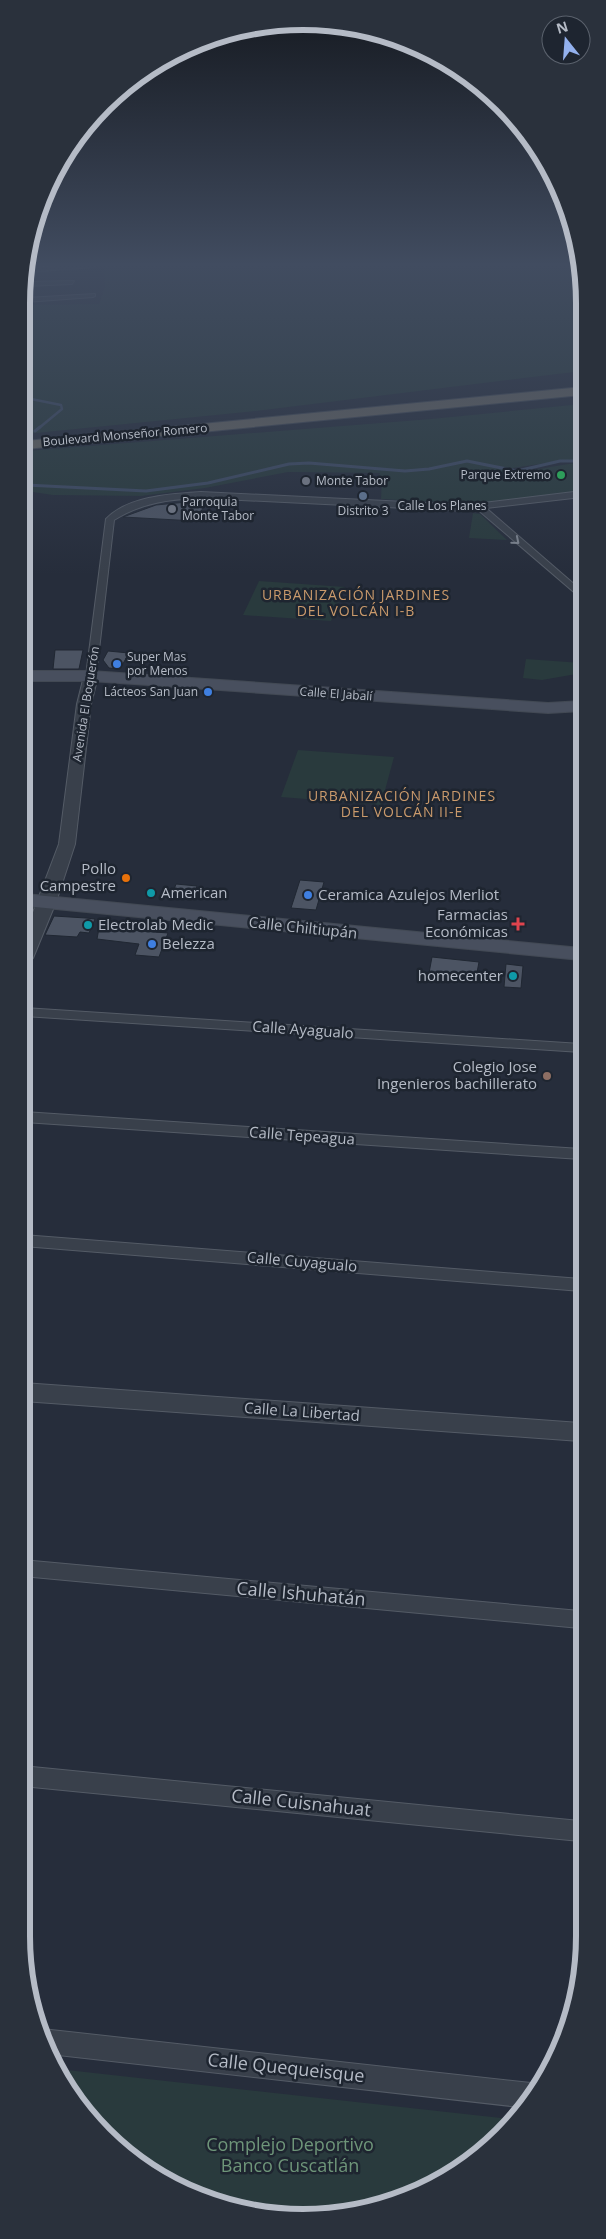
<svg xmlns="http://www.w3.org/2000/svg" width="606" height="2239" font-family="'Open Sans',sans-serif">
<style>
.green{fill:#293a3d}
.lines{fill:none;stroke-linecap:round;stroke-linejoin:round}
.stream-far1{stroke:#3d4a62;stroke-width:2.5}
.stream{stroke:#3d4a62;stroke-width:3}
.building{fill:#4c5463;stroke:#202732}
.minor-casing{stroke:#545b66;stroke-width:2}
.tertiary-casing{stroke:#545b66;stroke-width:2}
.secondary-casing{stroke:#424954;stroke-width:2}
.trunk-casing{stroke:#414853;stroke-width:2}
.minor{fill:#39404b;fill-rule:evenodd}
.tertiary{fill:#39404b;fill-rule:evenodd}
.secondary{fill:#484f5e;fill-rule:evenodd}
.trunk{fill:#646461;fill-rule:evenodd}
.oneway{stroke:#7d848f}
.leisure-dot{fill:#2e9e5b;stroke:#1e2530;stroke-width:2}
.worship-dot{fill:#6b7280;stroke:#1e2530;stroke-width:2}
.service-dot{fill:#5c6f8a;stroke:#1e2530;stroke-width:2}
.shop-dot{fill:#3f7fe0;stroke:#1e2530;stroke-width:2}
.food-dot{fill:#e8710a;stroke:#1e2530;stroke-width:2}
.culture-dot{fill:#0f9aa8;stroke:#1e2530;stroke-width:2}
.health-dot{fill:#e0444e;stroke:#1e2530;stroke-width:2}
.education-dot{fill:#8d6e63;stroke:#1e2530;stroke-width:2}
.labels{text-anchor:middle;stroke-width:5;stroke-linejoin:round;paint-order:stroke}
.far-street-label{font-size:12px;fill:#b5bbc6;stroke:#1e2530}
.far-poi-label{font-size:12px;fill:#b5bbc6;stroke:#1e2530;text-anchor:start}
.far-neighbourhood-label{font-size:14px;letter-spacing:1px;fill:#ca9a6c;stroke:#1e2530}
.poi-label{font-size:15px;fill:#b5bbc6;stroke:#1e2530;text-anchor:end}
.street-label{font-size:15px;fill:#b5bbc6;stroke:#1e2530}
.near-street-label{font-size:18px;fill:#b5bbc6;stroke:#1e2530}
.near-park-label{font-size:18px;fill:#6e9579;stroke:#1e2530}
.rim{fill:none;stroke:#b5bbc6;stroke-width:6}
</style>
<rect width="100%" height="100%" fill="#262d3b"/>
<path class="green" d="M 103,262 L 581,262 L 582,371 L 256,411 L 26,434 L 26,305 L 99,304 L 105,287 Z
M 582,404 L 582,461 L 553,462 L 506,469 C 531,475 557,463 582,463 L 582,491 L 478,504 L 381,499 L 382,478 L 386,478 L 379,475 L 380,473 L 288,472 L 205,488 L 141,496 L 53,495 L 26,491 L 26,451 L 431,419 Z
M 473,513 L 480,514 L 507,540 L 469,538 Z
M 259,581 L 345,587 L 331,621 L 243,615 Z
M 526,659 L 582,663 L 582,673 L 542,680 L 523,678 Z
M 298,750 L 394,757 L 381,805 L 281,797 Z
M 58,2069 L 510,2119 L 475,2159 L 376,2208 L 284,2217 L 178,2189 L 91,2122 Z"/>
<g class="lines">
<path class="stream-far1" d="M 26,398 L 61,405 L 62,409 L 39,428"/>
<path class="stream" d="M 35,431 L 40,427
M 26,485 L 146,491 L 208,483 L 289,464 L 309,463 L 405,471 L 429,469 L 467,461 L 517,471 L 560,461 L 582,461"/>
</g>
<path class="building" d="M 208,500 L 195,521 L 123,517 L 156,505 Z
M 55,650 L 83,650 L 79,669 L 53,669 Z
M 108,651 L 129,653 L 120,669 L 109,668 L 103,660 Z
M 300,880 L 324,882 L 316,910 L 291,908 Z
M 176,884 L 197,886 L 192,900 L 171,898 Z
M 54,916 L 86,918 L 95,919 L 89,933 L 80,932 L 77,937 L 45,935 Z
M 115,927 L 129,930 L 168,933 L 159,957 L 135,955 L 139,944 L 97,939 L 99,928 L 114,929 Z
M 432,957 L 479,962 L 476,978 L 429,973 Z
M 506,964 L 523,966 L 521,988 L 504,987 Z"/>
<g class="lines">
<defs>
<path id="minor" d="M 93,264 L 95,267 L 27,272 L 27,268 Z
M 74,281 L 72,284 L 26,286 L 27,282 Z
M 95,294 L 95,296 L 93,297 L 26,302 L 26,298 Z
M 582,491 L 582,497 L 486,508 L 582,591 L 582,599 L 477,509 L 467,511 L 201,498 C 170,499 141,503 114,520 L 96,676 L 91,679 L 86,676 L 106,519 C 128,496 171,494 201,492 L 467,505 Z
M 24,1008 L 581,1044 L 581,1052 L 24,1016 Z
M 24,1112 L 581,1149 L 581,1159 L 24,1122 Z
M 23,1235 L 581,1279 L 581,1291 L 23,1246 Z
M 22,1560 L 580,1611 L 580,1628 L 22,1576 Z
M 22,1766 L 580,1821 L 580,1841 L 22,1786 Z
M 42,2029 L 531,2083 L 539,2087 L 520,2107 L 49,2054 L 43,2044 L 40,2030 Z"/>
<path id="tertiary" d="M 91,672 L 98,676 L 91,704 L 75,844 L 56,902 L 33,958 L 30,962 L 24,963 L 24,936 L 59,844 L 77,704 L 84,676 Z
M 23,1383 L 580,1423 L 580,1441 L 23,1401 Z"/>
<path id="secondary" d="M 25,671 L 91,671 L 548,703 L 582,701 L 582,711 L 548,713 L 91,681 L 25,681 Z
M 25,894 L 581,948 L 581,960 L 25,906 Z"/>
<path id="trunk" d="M 582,387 L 582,395 L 26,449 L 26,441 Z"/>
</defs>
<use href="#minor" class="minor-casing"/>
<use href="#tertiary" class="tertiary-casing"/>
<use href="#secondary" class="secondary-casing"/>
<use href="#trunk" class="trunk-casing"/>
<use href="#minor" class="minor"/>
<use href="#tertiary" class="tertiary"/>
<use href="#secondary" class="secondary"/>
<use href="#trunk" class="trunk"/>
</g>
<defs><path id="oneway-chevron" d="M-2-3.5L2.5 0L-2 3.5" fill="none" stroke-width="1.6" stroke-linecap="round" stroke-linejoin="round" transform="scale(1.25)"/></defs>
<use class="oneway" href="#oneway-chevron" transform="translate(516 541) rotate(40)"/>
<linearGradient id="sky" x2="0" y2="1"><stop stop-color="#151920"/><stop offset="0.46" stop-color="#414c60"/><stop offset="1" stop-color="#414c60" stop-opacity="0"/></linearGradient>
<rect width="606" height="575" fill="url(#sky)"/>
<circle class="leisure-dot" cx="561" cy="475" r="5"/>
<g class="worship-dot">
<circle cx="306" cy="481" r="5"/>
<circle cx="172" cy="509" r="5"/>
</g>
<circle class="service-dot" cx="363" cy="496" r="5"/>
<g class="shop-dot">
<circle cx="117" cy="664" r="5"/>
<circle cx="208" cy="692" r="5"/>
<circle cx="308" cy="895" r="5"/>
<circle cx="152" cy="944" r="5"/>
</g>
<circle class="food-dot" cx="126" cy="878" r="5"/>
<g class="culture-dot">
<circle cx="151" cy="893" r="5"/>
<circle cx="88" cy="925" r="5"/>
<circle cx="513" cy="976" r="5"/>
</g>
<path class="health-dot" d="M515.5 916.5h5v5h5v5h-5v5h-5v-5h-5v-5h5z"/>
<circle class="education-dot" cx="547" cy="1076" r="5"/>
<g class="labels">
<g class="far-street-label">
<text transform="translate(125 435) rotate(-5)" y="4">Boulevard Monseñor Romero</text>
<text x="442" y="510">Calle Los Planes</text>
<text transform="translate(336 694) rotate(4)" y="4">Calle El Jabalí</text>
<text transform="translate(86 704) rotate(-81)" y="4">Avenida El Boquerón</text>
</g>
<g class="far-poi-label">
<text x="551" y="479" text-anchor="end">Parque Extremo</text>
<text x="316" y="485">Monte Tabor</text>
<text x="182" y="506">Parroquia<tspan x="182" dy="14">Monte Tabor</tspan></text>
<text x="363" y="515" text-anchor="middle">Distrito 3</text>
<text x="127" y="661">Super Mas<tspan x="127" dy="14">por Menos</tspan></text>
<text x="198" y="696" text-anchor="end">Lácteos San Juan</text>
</g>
<g class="far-neighbourhood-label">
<text x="356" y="600">URBANIZACIÓN JARDINES<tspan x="356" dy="16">DEL VOLCÁN I-B</tspan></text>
<text x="402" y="801">URBANIZACIÓN JARDINES<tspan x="402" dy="16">DEL VOLCÁN II-E</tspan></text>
</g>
<g class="poi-label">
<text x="116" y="874">Pollo<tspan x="116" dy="17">Campestre</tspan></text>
<text x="161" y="898" text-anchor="start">American</text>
<text x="318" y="900" text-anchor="start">Ceramica Azulejos Merliot</text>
<text x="508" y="920">Farmacias<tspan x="508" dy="17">Económicas</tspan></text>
<text x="98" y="930" text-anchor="start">Electrolab Medic</text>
<text x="162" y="949" text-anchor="start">Belezza</text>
<text x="503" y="981">homecenter</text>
<text x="537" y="1072">Colegio Jose<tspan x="537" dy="17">Ingenieros bachillerato</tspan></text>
</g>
<g class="street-label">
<text transform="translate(303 928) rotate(6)" y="5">Calle Chiltiupán</text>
<text transform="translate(303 1030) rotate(4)" y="5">Calle Ayagualo</text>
<text transform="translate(302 1136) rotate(4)" y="5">Calle Tepeagua</text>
<text transform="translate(302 1262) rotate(5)" y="5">Calle Cuyagualo</text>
<text transform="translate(302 1412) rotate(4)" y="5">Calle La Libertad</text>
</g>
<g class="near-street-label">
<text transform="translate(301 1594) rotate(5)" y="6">Calle Ishuhatán</text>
<text transform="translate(301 1803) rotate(6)" y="6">Calle Cuisnahuat</text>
<text transform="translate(286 2068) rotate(6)" y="6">Calle Quequeisque</text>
</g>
<g class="near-park-label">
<text x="290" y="2151">Complejo Deportivo<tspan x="290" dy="21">Banco Cuscatlán</tspan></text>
</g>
</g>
<path d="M0 0H606V2239H0ZM303 30H303A273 273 0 0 1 576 303V1936A273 273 0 0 1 303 2209H303A273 273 0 0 1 30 1936V303A273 273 0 0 1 303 30Z" fill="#2a313c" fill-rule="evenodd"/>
<path class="rim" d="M303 30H303A273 273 0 0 1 576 303V1936A273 273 0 0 1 303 2209H303A273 273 0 0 1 30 1936V303A273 273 0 0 1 303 30Z"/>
<g transform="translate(566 40) rotate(343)"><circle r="24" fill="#1e2530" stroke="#5a616c"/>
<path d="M0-4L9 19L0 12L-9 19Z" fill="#93b1ee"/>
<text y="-8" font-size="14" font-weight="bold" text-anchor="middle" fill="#b5bbc6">N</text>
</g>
</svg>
